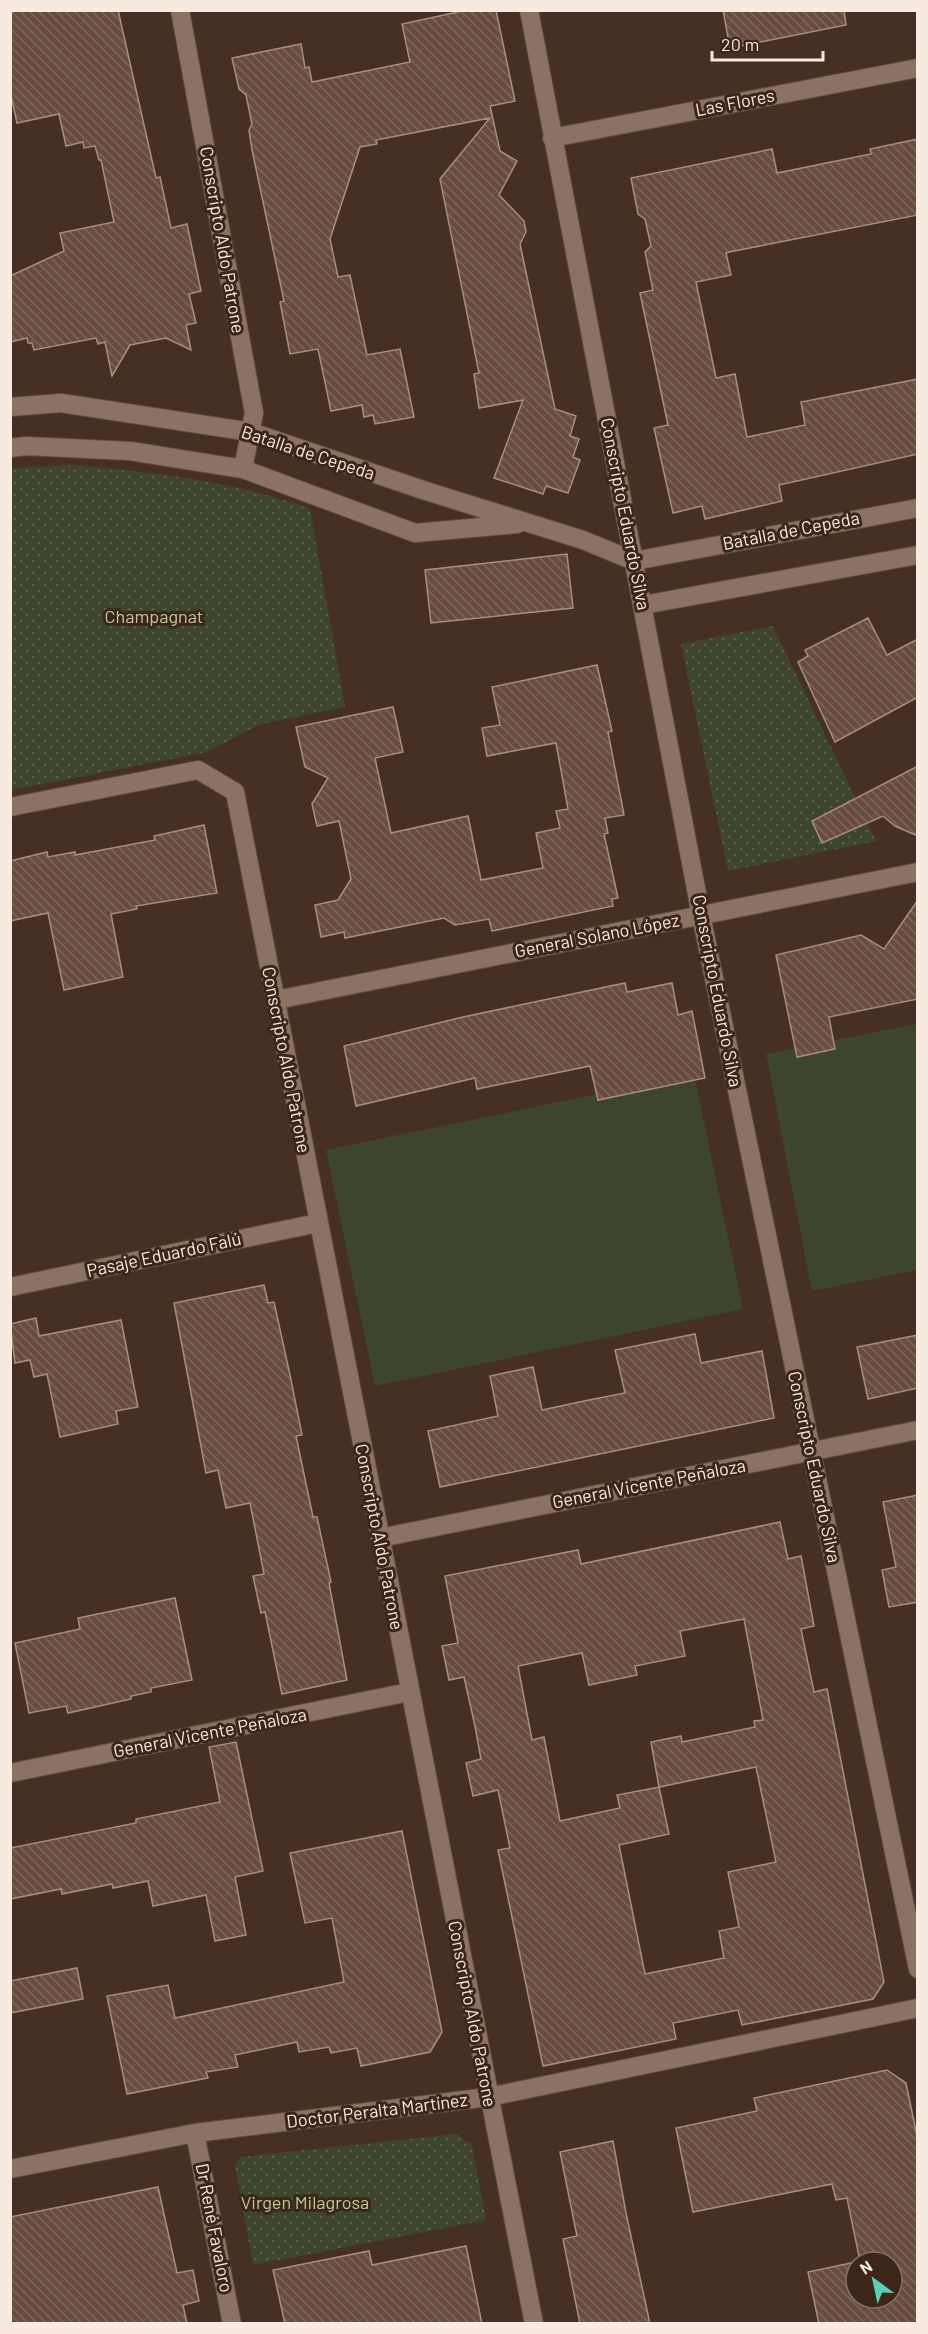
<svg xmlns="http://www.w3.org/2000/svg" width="928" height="2334" font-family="Barlow,sans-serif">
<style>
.grass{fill:#3d452b}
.park{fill:url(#park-dots)}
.building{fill:url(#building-back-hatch);stroke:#aa8e81;stroke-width:1.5;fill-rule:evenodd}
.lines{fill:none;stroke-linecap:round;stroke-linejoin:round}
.minor-casing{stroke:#614e43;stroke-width:20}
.minor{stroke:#8c7263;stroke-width:18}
.labels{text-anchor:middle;stroke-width:6;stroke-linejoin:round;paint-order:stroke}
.street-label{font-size:18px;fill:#f8e9e1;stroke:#3b2619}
.park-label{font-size:18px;fill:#bbcc98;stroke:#3b2619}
</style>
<defs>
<pattern id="park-dots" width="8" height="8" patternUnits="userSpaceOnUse" patternTransform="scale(1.5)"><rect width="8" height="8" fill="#3d452b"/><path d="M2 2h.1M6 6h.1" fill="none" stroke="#5a6049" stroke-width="1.8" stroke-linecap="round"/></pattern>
<pattern id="building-back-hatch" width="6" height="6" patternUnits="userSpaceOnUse" patternTransform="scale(1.5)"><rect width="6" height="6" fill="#684c3f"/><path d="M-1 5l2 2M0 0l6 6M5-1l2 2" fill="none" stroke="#7e665a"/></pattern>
</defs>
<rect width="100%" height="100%" fill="#463023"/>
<path class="grass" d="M 917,1024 L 917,1270 L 812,1291 L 766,1054 Z
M 694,1074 L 743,1309 L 375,1386 L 326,1150 Z"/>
<path class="park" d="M 74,465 C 155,473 233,480 310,509 L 345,707 L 261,724 L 207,752 L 11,790 L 11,468 Z
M 773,626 L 876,841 L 728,871 L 681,644 Z
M 457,2134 L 472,2146 L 486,2220 L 253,2265 L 235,2166 L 241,2157 Z"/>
<path class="building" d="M 10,10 L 118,10 L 156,178 L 160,177 L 171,228 L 187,224 L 201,291 L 189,294 L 196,323 L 186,325 L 191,350 L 166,338 L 130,345 L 112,376 L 105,342 L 98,344 L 96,338 L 34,350 L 32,343 L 28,343 L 27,338 L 10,342 L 10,276 L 64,251 L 60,233 L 114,222 L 101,160 L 99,160 L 95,146 L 84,148 L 83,142 L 66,146 L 59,114 L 17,123 L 10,91 Z
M 467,10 L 496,10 L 515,101 L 490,106 L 500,151 L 517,161 L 499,195 L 524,221 L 526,232 L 520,244 L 555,409 L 576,416 L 570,436 L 579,439 L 573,457 L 580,460 L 568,493 L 546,486 L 543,494 L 494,478 L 523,400 L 479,408 L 474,374 L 479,373 L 440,179 L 490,118 L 376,140 L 377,144 L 360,147 L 330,239 L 338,277 L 350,275 L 367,355 L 400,349 L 414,417 L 375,424 L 373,415 L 364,417 L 362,405 L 331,411 L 318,349 L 290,354 L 280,302 L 284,301 L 252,150 L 249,130 L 252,124 L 246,95 L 239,89 L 232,58 L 301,44 L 305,68 L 309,67 L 312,82 L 410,62 L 402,24 Z
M 723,10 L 844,10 L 846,25 L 730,48 Z
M 918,139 L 918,215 L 729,252 L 726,253 L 731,275 L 696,282 L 716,378 L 735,374 L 747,437 L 805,425 L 801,402 L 918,379 L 918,454 L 779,485 L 782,501 L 705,519 L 702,506 L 673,513 L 654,428 L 668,425 L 640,293 L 653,290 L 645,252 L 651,246 L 645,219 L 638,214 L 631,178 L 772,149 L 777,173 L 871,154 L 870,149 Z
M 567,554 L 573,608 L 431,623 L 425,570 Z
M 868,618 L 887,655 L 918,639 L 918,697 L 835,742 L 798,662 L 808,656 L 805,650 Z
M 597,665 L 612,731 L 608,732 L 624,815 L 605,818 L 608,833 L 604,834 L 618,898 L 612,899 L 613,906 L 492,931 L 489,919 L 455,925 L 444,918 L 345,938 L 344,932 L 321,937 L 315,905 L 338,900 L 351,879 L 339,821 L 317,826 L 312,804 L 328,778 L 305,767 L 296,727 L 393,707 L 403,752 L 375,758 L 391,833 L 468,816 L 481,880 L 543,868 L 536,833 L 560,828 L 556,811 L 568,809 L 556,743 L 487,756 L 482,728 L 500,725 L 492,687 Z
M 918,766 L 918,836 L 895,826 L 883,816 L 822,843 L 812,821 Z
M 204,825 L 217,893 L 136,906 L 137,909 L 111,914 L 123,977 L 64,990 L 48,913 L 10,921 L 10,861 L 47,852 L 48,857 L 75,852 L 75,855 L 155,840 L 154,836 Z
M 918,900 L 918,999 L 829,1017 L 835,1049 L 797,1057 L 776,955 L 861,935 L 884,949 Z
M 625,983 L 627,992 L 672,983 L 678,1015 L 692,1011 L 705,1078 L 598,1100 L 590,1066 L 477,1089 L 475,1078 L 356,1106 L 344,1046 L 463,1017 Z
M 264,1285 L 268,1303 L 274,1302 L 290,1375 L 302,1435 L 296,1436 L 313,1517 L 317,1517 L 331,1582 L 329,1583 L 347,1680 L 282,1694 L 265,1612 L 261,1613 L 253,1576 L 264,1574 L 250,1503 L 226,1508 L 218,1470 L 206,1473 L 174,1303 Z
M 36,1318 L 39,1336 L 121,1320 L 138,1407 L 116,1411 L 118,1424 L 60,1437 L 47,1374 L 34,1377 L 30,1360 L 15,1363 L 10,1324 Z
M 695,1334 L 701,1363 L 762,1351 L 774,1418 L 440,1487 L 428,1431 L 498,1416 L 490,1376 L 533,1367 L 542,1410 L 584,1401 L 625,1393 L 615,1350 Z
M 918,1335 L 918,1388 L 868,1399 L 857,1347 Z
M 918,1495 L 918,1602 L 889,1607 L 882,1570 L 896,1567 L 883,1502 Z
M 780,1522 L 788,1559 L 801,1556 L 814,1626 L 801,1629 L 814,1692 L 827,1689 L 884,1982 L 873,1999 L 742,2025 L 738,2010 L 673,2023 L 676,2039 L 543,2066 L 498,1850 L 510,1848 L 498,1790 L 473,1796 L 466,1763 L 481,1759 L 475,1726 L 464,1677 L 449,1680 L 442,1646 L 458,1643 L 445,1576 L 578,1550 L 581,1564 ZM 744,1619 L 763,1720 L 754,1721 L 755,1727 L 682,1742 L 681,1736 L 651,1742 L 659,1787 L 756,1767 L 776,1862 L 728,1872 L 739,1927 L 719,1931 L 724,1958 L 645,1974 L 619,1845 L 669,1834 L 659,1787 L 617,1795 L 620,1808 L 560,1821 L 544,1737 L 532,1740 L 518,1666 L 582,1653 L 589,1685 L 637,1675 L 635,1666 L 685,1656 L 680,1631 Z
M 175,1598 L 192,1680 L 151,1688 L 151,1692 L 131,1696 L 131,1699 L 68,1713 L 66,1706 L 29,1713 L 15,1643 L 80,1629 L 78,1618 Z
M 236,1742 L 263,1871 L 235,1877 L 246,1935 L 215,1941 L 206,1895 L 153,1906 L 148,1881 L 113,1888 L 112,1884 L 62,1894 L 61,1889 L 10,1899 L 10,1848 L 136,1823 L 136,1819 L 220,1802 L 209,1747 Z
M 402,1831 L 442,2032 L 430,2052 L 361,2066 L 357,2048 L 331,2053 L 329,2047 L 299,2052 L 297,2042 L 235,2055 L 238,2067 L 206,2072 L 208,2078 L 127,2094 L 107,1996 L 168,1985 L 175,2018 L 344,1982 L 332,1918 L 305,1923 L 290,1853 Z
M 77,1968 L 83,1999 L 10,2013 L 10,1981 Z
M 887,2070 L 906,2083 L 918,2141 L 918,2324 L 819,2324 L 808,2272 L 856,2262 L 856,2298 L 892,2298 L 892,2262 L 856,2262 L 860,2261 L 847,2198 L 836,2200 L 832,2184 L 693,2212 L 676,2128 L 757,2111 L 754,2098 Z
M 613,2141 L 626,2213 L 650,2324 L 580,2324 L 563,2239 L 577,2236 L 560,2152 Z
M 158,2187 L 177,2273 L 193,2270 L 199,2301 L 183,2305 L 187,2324 L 10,2324 L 10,2217 Z
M 466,2246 L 482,2324 L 285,2324 L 273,2270 L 369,2251 L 372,2265 Z"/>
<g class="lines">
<defs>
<path id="minor" d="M 180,10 L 254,413 L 243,469
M 529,10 L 701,915 L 918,1969
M 552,138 L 918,68
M 10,407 L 61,403 L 251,432 L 426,491 L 583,540 L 634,561 L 918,508
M 10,448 L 26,446 L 130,451 L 243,469 L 415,533 L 517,524
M 643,605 L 918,555
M 10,807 L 198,770 L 235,792 L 534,2324
M 276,1000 L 918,872
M 10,1287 L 318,1223
M 380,1538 L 918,1430
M 10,1773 L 409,1692
M 195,2133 L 232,2324
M 10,2169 L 195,2133 L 489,2097 L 918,2008"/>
</defs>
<use href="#minor" class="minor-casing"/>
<use href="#minor" class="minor"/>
</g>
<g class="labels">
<g class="street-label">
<text transform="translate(735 103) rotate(-11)" y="6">Las Flores</text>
<text transform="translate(222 240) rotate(80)" y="6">Conscripto Aldo Patrone</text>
<text transform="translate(308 453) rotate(18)" y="6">Batalla de Cepeda</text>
<text transform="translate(625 514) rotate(79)" y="6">Conscripto Eduardo Silva</text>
<text transform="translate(791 531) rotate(-11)" y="6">Batalla de Cepeda</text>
<text transform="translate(597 936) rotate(-11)" y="6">General Solano López</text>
<text transform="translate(717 991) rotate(79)" y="6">Conscripto Eduardo Silva</text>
<text transform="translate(286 1060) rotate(79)" y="6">Conscripto Aldo Patrone</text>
<text transform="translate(164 1255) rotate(-12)" y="6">Pasaje Eduardo Falú</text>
<text transform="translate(814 1467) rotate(78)" y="6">Conscripto Eduardo Silva</text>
<text transform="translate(649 1484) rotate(-11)" y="6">General Vicente Peñaloza</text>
<text transform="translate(379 1537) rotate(79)" y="6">Conscripto Aldo Patrone</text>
<text transform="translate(210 1733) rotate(-11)" y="6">General Vicente Peñaloza</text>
<text transform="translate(472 2014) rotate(79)" y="6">Conscripto Aldo Patrone</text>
<text transform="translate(377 2111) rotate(-7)" y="6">Doctor Peralta Martínez</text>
<text transform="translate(214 2228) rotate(79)" y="6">Dr René Favaloro</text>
</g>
<g class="park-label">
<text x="154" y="623">Champagnat</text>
<text x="305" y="2209">Virgen Milagrosa</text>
</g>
</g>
<rect width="928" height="2334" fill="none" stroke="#f8e9e1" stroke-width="24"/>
<g transform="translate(874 2280) rotate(327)"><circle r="28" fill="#3b2619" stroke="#877469" stroke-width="1.5"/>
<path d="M0-4.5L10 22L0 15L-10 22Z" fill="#5dceb9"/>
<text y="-9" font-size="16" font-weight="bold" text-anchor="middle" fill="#f8e9e1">N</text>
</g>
<path d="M712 51v9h111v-9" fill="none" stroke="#f8e9e1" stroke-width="3"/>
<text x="721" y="51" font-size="18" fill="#f8e9e1" stroke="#3b2619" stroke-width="4.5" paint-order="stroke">20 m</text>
</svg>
